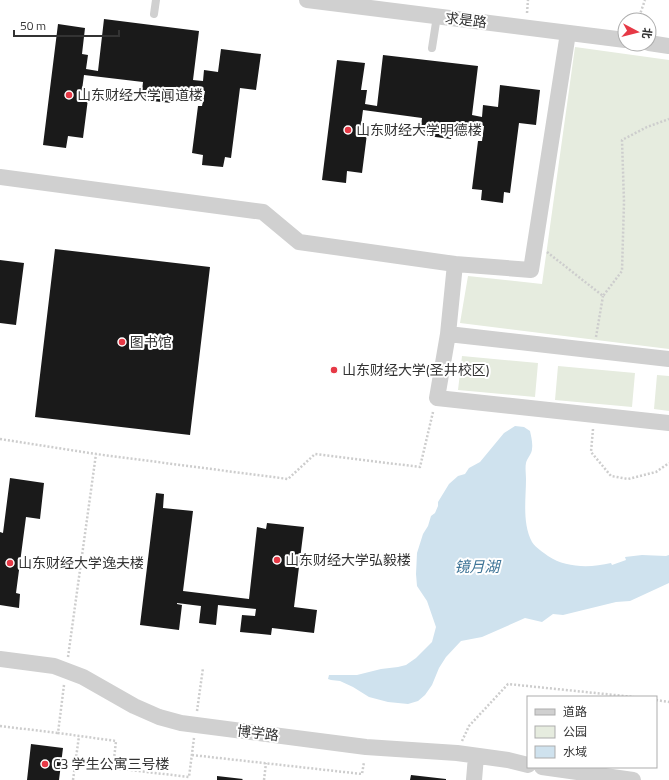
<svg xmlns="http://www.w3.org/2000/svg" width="669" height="780" font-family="'Titillium Web','Noto Sans SC',sans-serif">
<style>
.green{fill:#e6ecdf}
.water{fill:#cfe2ee}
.building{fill:#1a1a1a}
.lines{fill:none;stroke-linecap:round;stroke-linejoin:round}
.path{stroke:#cdcdcd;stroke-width:2.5;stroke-dasharray:2 2;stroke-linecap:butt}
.service{stroke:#d0d0d0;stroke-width:8}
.minor{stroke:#d0d0d0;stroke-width:16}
.poi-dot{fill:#e63946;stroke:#fff;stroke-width:1.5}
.labels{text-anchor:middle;stroke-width:4;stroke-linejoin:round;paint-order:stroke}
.street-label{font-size:14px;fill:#333;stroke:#fff}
.poi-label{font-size:14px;fill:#333;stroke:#fff;text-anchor:start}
.water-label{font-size:15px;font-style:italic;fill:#3f7597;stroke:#fff}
</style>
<rect width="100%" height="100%" fill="#fff"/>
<path class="green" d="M 575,47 L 669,60 L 669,349 L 460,323 L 468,276 L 542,284 Z
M 462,356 L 538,363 L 535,397 L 458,390 Z
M 558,366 L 635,373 L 632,407 L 555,400 Z
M 657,375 L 669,376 L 669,411 L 654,409 Z"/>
<path class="water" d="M 515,426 L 524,427 L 530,431 C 531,436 533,443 532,449 C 532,454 527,458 526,463 C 525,468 526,474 526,479 C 526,499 522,523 532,542 C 536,548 543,552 548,556 C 566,568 590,568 611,563 L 612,565 L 626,560 L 625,557 L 642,555 L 666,556 L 669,555 L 669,583 L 630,601 L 616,602 L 563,615 L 553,614 L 542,622 L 525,618 L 482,637 L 461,641 L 446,657 L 439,668 L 432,685 L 425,695 L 418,701 L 408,704 L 388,702 L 369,697 L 353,687 L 340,681 L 331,680 L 328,679 L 329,675 L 357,675 L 381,669 L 398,667 L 406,665 L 416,658 L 432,642 L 436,627 L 427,601 L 417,586 L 416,574 L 417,553 L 423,534 L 428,526 L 431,516 L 435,513 L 438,506 L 438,502 L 449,484 L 458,476 L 465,474 L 469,468 L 480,462 L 504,433 Z"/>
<path class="building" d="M 104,19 L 199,31 L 193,80 L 203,81 L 204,70 L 218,72 L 221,49 L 261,54 L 256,90 L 240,88 L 231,158 L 225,157 L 223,167 L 202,165 L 203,155 L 192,153 L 198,106 L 202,106 L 205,91 L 174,87 L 172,103 L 141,100 L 143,82 L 84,75 L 82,90 L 89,91 L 83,138 L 68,136 L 66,148 L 43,145 L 58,24 L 85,28 L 82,54 L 88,55 L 86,69 L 98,71 Z
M 383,55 L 478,66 L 472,115 L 482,117 L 483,105 L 498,107 L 500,85 L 540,90 L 536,125 L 519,123 L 510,193 L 504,192 L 503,203 L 481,200 L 482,190 L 472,189 L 478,141 L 482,141 L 484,126 L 454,122 L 451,139 L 420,135 L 422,118 L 363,110 L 361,125 L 368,126 L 362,173 L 347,171 L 346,183 L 322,180 L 337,60 L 365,63 L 361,90 L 367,90 L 365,104 L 377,106 Z
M 55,249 L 210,267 L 190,435 L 35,417 Z
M 0,260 L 24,263 L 16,325 L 0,323 Z
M 10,478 L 44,483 L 40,519 L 26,517 L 16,593 L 20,594 L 19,608 L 0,605 L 0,532 L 3,533 Z
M 156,493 L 164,494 L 163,508 L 193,511 L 183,591 L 249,599 L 257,527 L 266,529 L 267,523 L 304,527 L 294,607 L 317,610 L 314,633 L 272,628 L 271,635 L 240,632 L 242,615 L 255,616 L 256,609 L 218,605 L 216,625 L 199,623 L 201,606 L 177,603 L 177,604 L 182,605 L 179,630 L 140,625 Z
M 31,744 L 63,748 L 59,780 L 27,780 Z
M 411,775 L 446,779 L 446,780 L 410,780 Z
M 217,776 L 243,779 L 242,780 L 217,780 Z"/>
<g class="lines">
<path class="path" d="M 527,13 L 528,0
M 638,20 L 645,0
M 547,252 L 603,296 L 622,271 L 624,202 L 622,140 L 647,127 L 669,119
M 596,337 L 603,296
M 593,429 L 591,452 L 611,476 L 628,479 L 656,472 L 669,463
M 0,439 L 96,454 L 288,479 L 315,454 L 420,467 L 433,412
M 68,657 L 96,454
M 64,685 L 58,733 L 116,741 L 113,768 L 189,777 L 194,738
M 656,700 L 669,702
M 197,711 L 203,668
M 0,726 L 58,733
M 462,741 L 469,726 L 508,684 L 634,697
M 192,755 L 362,774 L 364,762
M 73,780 L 79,736
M 264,780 L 266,763"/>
<path class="service" d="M 154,14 L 156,0
M 432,48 L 437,16"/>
<path class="minor" d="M 307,0 L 625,40
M 568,33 L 531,270 L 455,264 L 448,334 L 669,359
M 649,43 L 669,46
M 0,177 L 263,212 L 299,242 L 455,264
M 448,334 L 437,398 L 669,423
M 0,659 L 54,666 L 83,677 L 134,706 L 159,717 L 181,723 L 366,747 L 457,753 L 508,760 L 528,765
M 542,767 L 633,780
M 474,780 L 476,756"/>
</g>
<g class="poi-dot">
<circle cx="69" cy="95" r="4"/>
<circle cx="348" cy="130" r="4"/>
<circle cx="122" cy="342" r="4"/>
<circle cx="334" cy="370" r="4"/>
<circle cx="277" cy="560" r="4"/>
<circle cx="10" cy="563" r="4"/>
<circle cx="45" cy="764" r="4"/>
</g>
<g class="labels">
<g class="street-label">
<text transform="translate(466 20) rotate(7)" y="5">求是路</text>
<text transform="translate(258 733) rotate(7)" y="5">博学路</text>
</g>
<g class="poi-label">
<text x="77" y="100">山东财经大学闻道楼</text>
<text x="356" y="135">山东财经大学明德楼</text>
<text x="130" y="347">图书馆</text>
<text x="342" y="375">山东财经大学(圣井校区)</text>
<text x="285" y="565">山东财经大学弘毅楼</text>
<text x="18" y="568">山东财经大学逸夫楼</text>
<text x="53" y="769">C3 学生公寓三号楼</text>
</g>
<g class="water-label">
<text x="477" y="572">镜月湖</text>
</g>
</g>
<rect x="527" y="696" width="130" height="72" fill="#ffffff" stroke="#adadad"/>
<rect x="535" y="709" width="20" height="6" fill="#d0d0d0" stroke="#adadad"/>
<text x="563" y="716" font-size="12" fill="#333333">道路</text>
<rect x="535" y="726" width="20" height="12" fill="#e6ecdf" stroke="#adadad"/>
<text x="563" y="736" font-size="12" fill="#333333">公园</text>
<rect x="535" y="746" width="20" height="12" fill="#cfe2ee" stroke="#adadad"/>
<text x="563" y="756" font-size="12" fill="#333333">水域</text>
<g transform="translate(637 32) rotate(97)"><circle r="19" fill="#ffffff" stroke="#adadad"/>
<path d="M0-3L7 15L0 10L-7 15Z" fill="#e63946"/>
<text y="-6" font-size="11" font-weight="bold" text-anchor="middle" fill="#333333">北</text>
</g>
<path d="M14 30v6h105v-6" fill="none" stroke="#333333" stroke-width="2"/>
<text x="20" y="30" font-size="12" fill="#333333" stroke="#ffffff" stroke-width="3" paint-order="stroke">50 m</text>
</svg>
